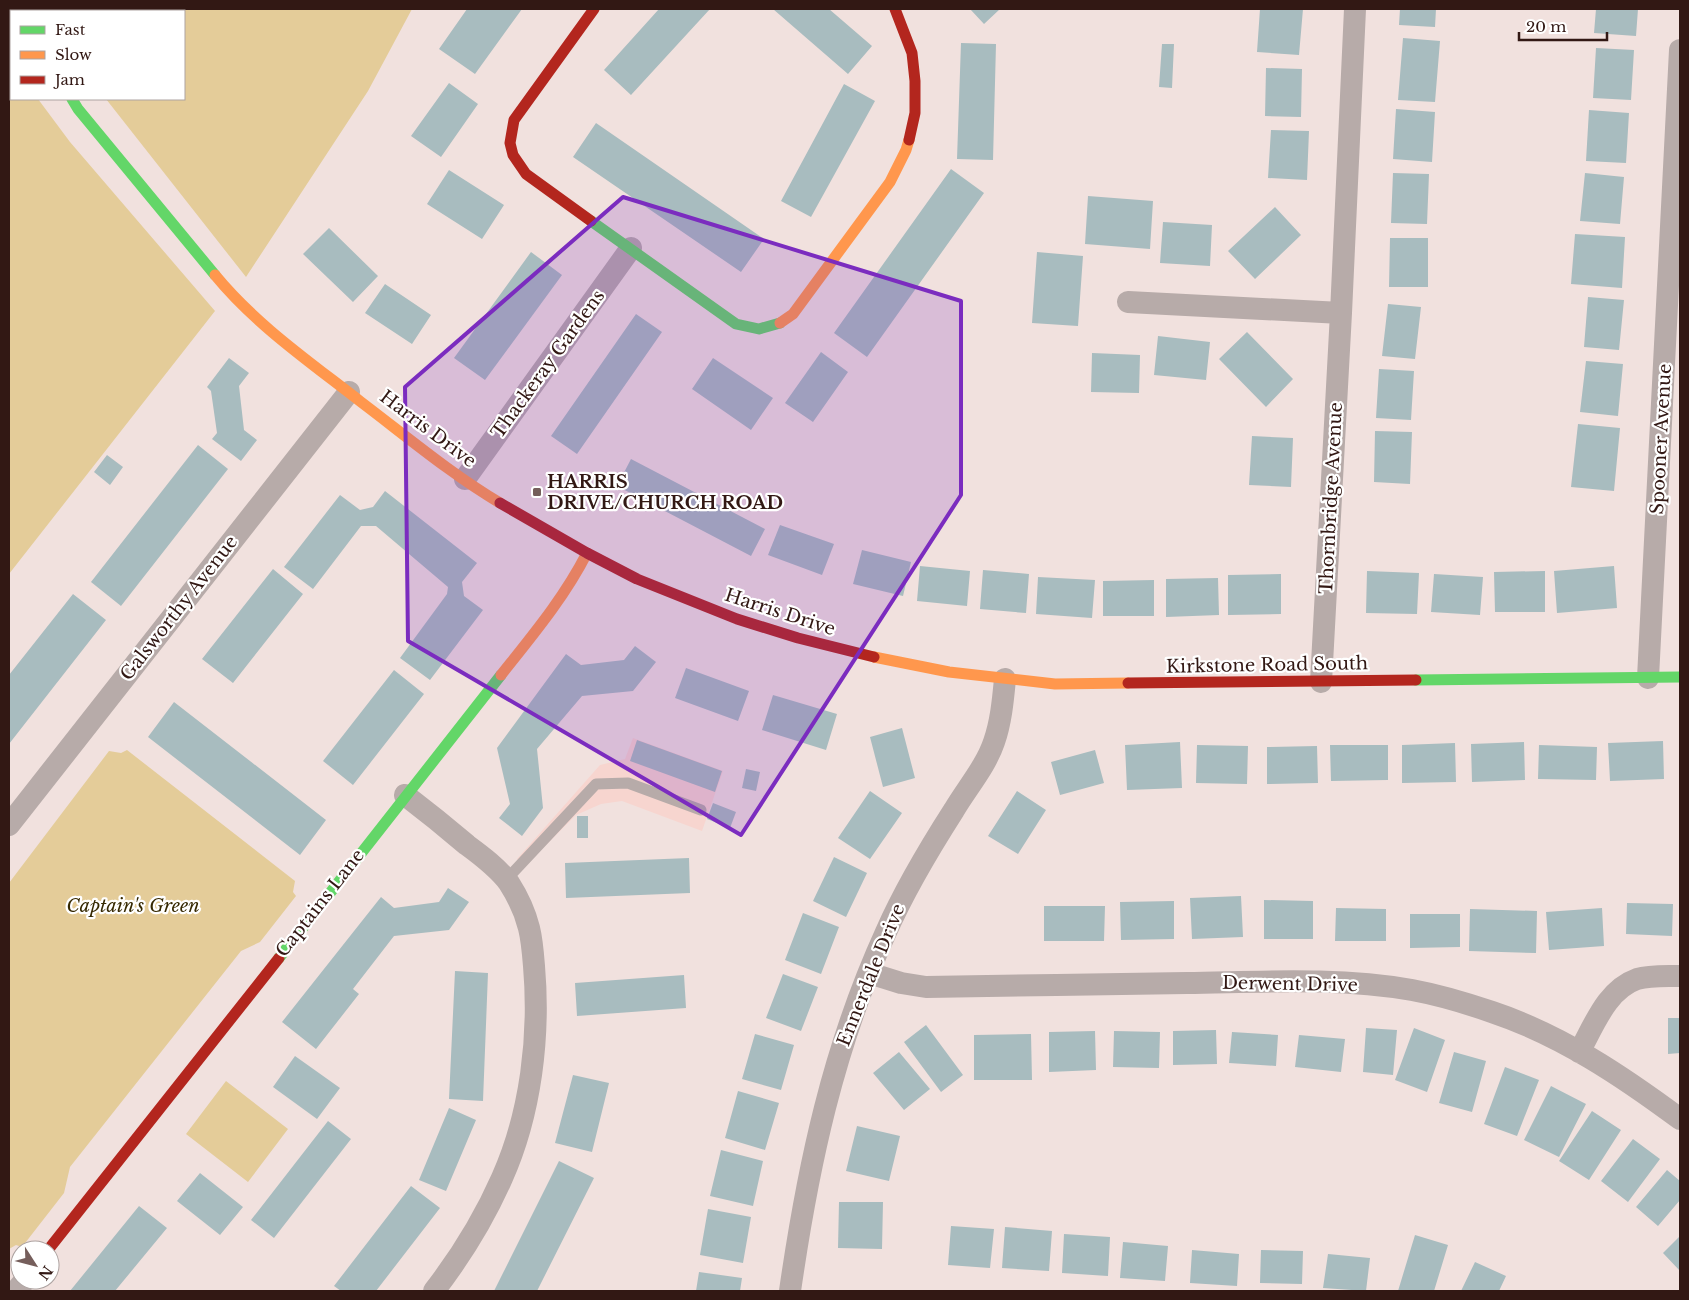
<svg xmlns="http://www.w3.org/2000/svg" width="1689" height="1300" font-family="'Libre Baskerville',serif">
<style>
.built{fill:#f7d5cf}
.green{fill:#e4cc99}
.building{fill:#a8bcbf}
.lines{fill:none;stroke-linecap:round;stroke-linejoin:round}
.lane{stroke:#b7aba9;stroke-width:11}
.street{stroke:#b7aba9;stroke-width:22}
.fast{stroke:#63d668;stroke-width:11}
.slow{stroke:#ff974d;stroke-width:11}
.jam{stroke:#b3261e;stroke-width:11}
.marked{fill:#7b2cbf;fill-opacity:0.2;stroke:#7b2cbf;stroke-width:4;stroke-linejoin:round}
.poi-dot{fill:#755e5b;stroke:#fff;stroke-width:2}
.labels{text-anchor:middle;stroke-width:4.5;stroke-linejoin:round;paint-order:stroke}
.street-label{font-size:18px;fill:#321814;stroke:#fff}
.poi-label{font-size:18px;font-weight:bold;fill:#321814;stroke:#fff;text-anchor:start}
.park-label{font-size:18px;font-style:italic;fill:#352800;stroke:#fff}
</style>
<rect width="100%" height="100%" fill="#f1e1de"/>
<path class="built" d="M 89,9 L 155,9 L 154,11 L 91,11 Z
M 633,738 L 723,771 L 702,831 L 622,801 L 601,804 L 576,815 L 524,867 L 517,859 L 600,765 L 625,759 Z"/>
<path class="green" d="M 155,9 L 412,9 L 368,91 L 246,277 L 106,99 L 184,99 L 184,11 L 154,11 Z
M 9,60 L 11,63 L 11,99 L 38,99 L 70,142 L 215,311 L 9,574 Z
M 127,750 L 295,881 L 293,892 L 296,896 L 260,942 L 241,951 L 70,1167 L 64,1193 L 22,1247 L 16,1245 L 9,1249 L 9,883 L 109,751 L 121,753 Z
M 226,1081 L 288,1129 L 248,1182 L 186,1134 Z"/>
<path class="building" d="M 467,9 L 522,9 L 475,74 L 439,49 Z
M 659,9 L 710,9 L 631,95 L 604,70 Z
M 773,9 L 829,9 L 872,46 L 848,74 Z
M 970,9 L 1000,9 L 984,24 Z
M 1260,9 L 1303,9 L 1299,55 L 1257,52 Z
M 1400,9 L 1436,9 L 1435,27 L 1399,25 Z
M 1596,9 L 1638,9 L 1636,36 L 1594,33 Z
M 1403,38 L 1440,41 L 1435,102 L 1398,100 Z
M 961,43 L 996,44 L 993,160 L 957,159 Z
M 1162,44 L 1174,44 L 1172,88 L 1159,87 Z
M 1596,48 L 1634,50 L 1631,100 L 1593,98 Z
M 1266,68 L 1302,69 L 1301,117 L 1265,116 Z
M 449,83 L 478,104 L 441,157 L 411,136 Z
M 844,84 L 875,101 L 811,217 L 781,201 Z
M 1396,109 L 1435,112 L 1432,162 L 1393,159 Z
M 1589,110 L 1629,113 L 1626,163 L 1586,161 Z
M 596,123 L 764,239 L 741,272 L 573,157 Z
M 1271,130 L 1309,131 L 1307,180 L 1268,178 Z
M 951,169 L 984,193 L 867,357 L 834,333 Z
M 449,170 L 504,205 L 482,239 L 427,204 Z
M 1393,173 L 1429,174 L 1427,224 L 1391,223 Z
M 1585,173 L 1624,177 L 1620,224 L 1580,221 Z
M 1088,196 L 1153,201 L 1150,249 L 1085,244 Z
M 1275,207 L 1301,235 L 1255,279 L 1228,251 Z
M 1163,222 L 1212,225 L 1210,266 L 1160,263 Z
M 329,228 L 378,276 L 353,302 L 303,254 Z
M 1575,234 L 1625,237 L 1622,288 L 1571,284 Z
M 1390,238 L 1428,238 L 1428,287 L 1389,287 Z
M 531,252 L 562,275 L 485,380 L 454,358 Z
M 1037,252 L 1083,256 L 1078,326 L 1032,323 Z
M 385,284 L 431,315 L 412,344 L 365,313 Z
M 1588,297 L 1624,300 L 1619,350 L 1584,347 Z
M 1388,304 L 1421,307 L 1415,359 L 1382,356 Z
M 636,314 L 662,332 L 577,454 L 551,436 Z
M 1247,332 L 1293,379 L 1266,407 L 1219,359 Z
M 1158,336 L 1210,342 L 1206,380 L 1154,375 Z
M 821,352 L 848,372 L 813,422 L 785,403 Z
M 1092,353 L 1140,355 L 1139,393 L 1091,392 Z
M 229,358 L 249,373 L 239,386 L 244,430 L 257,440 L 241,461 L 212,439 L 217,433 L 211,391 L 207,387 Z
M 713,358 L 773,398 L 751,430 L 692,389 Z
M 1586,361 L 1623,364 L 1618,416 L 1580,412 Z
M 1379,369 L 1414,371 L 1411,420 L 1376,418 Z
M 1578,424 L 1620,428 L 1614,491 L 1571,487 Z
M 1375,431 L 1412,432 L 1410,484 L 1374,482 Z
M 1252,436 L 1293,438 L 1291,487 L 1249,485 Z
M 198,445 L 228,469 L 121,606 L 91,582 Z
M 107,455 L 123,467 L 110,485 L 94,472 Z
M 631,459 L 765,529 L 751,556 L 617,486 Z
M 385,491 L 477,563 L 462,582 L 464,596 L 483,610 L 430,680 L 400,658 L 447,594 L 448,587 L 376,526 L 361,526 L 313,589 L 284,567 L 340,495 L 360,510 L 373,507 Z
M 780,525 L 834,544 L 822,575 L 768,555 Z
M 862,550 L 911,562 L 903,596 L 853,584 Z
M 920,566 L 970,571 L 967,606 L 917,601 Z
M 1614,566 L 1617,608 L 1557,613 L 1554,571 Z
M 273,569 L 303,594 L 233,683 L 202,659 Z
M 983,570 L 1029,574 L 1026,613 L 980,609 Z
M 1367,571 L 1419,573 L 1417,614 L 1366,613 Z
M 1545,571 L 1545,612 L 1495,612 L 1494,572 Z
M 1281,574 L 1281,614 L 1228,615 L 1228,575 Z
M 1434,574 L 1483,577 L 1480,615 L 1431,612 Z
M 1038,577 L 1095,580 L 1092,618 L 1036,614 Z
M 1218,578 L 1219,615 L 1166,617 L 1166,579 Z
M 1154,580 L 1154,616 L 1103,616 L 1103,581 Z
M 73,594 L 106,620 L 9,744 L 9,675 Z
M 635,646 L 656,662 L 633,691 L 582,696 L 537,749 L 543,808 L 522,836 L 499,818 L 510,804 L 497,748 L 566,654 L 581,665 L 624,660 Z
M 686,668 L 749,691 L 738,721 L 675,698 Z
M 394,670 L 424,694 L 353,785 L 323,761 Z
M 773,695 L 837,714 L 826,750 L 762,730 Z
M 174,702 L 326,820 L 300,855 L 148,737 Z
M 902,728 L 915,778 L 883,787 L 870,737 Z
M 637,740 L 722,771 L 715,792 L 630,761 Z
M 1663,741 L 1664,779 L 1610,781 L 1608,743 Z
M 1180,742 L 1182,788 L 1127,790 L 1125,745 Z
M 1524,742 L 1525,780 L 1472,782 L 1471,744 Z
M 1455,743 L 1456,782 L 1402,783 L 1402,745 Z
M 1197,745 L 1248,746 L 1247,784 L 1196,783 Z
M 1330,745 L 1388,745 L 1388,780 L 1331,781 Z
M 1539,745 L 1597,747 L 1596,780 L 1538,779 Z
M 1317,746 L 1318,783 L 1267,784 L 1267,747 Z
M 1095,750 L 1104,783 L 1060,795 L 1051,762 Z
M 746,769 L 760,772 L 756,791 L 742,788 Z
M 870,791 L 902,813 L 870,859 L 838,838 Z
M 1017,791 L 1046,810 L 1018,854 L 988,836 Z
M 713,803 L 736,812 L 730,828 L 707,819 Z
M 577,816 L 588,816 L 588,838 L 577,838 Z
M 834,857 L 867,873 L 846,917 L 813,901 Z
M 689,858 L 690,893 L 566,898 L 565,863 Z
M 448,888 L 469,902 L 449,930 L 394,936 L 353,989 L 359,994 L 316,1049 L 282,1022 L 381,897 L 394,908 L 439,902 Z
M 1241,896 L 1243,937 L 1192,939 L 1190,898 Z
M 1264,900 L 1313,901 L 1313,939 L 1264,939 Z
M 1174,901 L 1174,939 L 1121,940 L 1120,902 Z
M 1627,903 L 1673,904 L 1672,936 L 1626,934 Z
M 1044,906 L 1105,906 L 1104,941 L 1044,941 Z
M 1336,908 L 1386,909 L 1386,941 L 1335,941 Z
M 1602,908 L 1604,946 L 1549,950 L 1546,912 Z
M 1470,909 L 1537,911 L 1536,953 L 1469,951 Z
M 803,913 L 839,927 L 821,974 L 785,960 Z
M 1410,914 L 1460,914 L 1460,947 L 1410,948 Z
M 455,971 L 488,973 L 483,1101 L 449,1099 Z
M 783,974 L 818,987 L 801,1031 L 766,1018 Z
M 684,975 L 686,1008 L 577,1016 L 575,983 Z
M 1668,1018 L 1680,1018 L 1680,1053 L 1668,1054 Z
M 926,1025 L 963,1075 L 941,1092 L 904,1042 Z
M 1366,1028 L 1397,1030 L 1393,1075 L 1363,1072 Z
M 1414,1028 L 1445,1040 L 1427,1092 L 1395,1080 Z
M 1216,1030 L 1217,1064 L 1173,1065 L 1173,1031 Z
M 1095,1031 L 1096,1070 L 1049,1072 L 1049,1032 Z
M 1114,1031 L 1160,1032 L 1159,1068 L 1113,1067 Z
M 1232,1032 L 1278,1035 L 1276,1066 L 1229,1063 Z
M 755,1034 L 794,1045 L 781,1090 L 742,1079 Z
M 1031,1034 L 1032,1080 L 974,1080 L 974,1035 Z
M 1299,1035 L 1345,1039 L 1341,1072 L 1295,1067 Z
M 899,1052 L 930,1089 L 904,1110 L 873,1073 Z
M 1454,1052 L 1486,1061 L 1472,1112 L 1439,1103 Z
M 295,1056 L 340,1088 L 317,1119 L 273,1087 Z
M 1505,1067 L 1539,1080 L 1517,1136 L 1484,1124 Z
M 573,1075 L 609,1083 L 592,1152 L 555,1143 Z
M 1551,1086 L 1586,1104 L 1559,1157 L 1524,1140 Z
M 738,1091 L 779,1103 L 765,1150 L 725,1138 Z
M 449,1108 L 476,1120 L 446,1191 L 419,1180 Z
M 1592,1111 L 1621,1130 L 1589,1180 L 1559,1161 Z
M 328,1121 L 351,1139 L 274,1238 L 251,1220 Z
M 857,1126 L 900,1136 L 889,1181 L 846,1171 Z
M 1633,1139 L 1660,1159 L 1628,1202 L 1601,1181 Z
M 721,1150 L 763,1161 L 753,1206 L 710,1196 Z
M 559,1161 L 594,1178 L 537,1291 L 494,1291 Z
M 1667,1170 L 1680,1181 L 1680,1200 L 1658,1226 L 1636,1207 Z
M 200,1173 L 243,1207 L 220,1235 L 177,1201 Z
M 411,1186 L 440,1208 L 376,1291 L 341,1291 L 334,1286 Z
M 839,1202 L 883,1202 L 882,1249 L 838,1248 Z
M 139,1206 L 167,1228 L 115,1291 L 70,1291 Z
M 708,1209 L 751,1217 L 743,1263 L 700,1255 Z
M 951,1226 L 994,1229 L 990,1268 L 948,1265 Z
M 1005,1227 L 1052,1231 L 1049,1271 L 1002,1268 Z
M 1064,1234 L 1110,1237 L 1108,1276 L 1062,1273 Z
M 1415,1235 L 1448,1245 L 1434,1291 L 1398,1291 Z
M 1680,1236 L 1680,1271 L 1663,1253 Z
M 1123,1242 L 1168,1246 L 1165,1281 L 1120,1278 Z
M 1192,1250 L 1239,1254 L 1237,1286 L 1190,1283 Z
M 1261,1250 L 1303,1251 L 1302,1284 L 1260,1283 Z
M 1328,1254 L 1370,1258 L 1366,1291 L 1323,1288 Z
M 1475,1262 L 1506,1276 L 1499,1291 L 1461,1291 Z
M 699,1272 L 742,1278 L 740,1291 L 696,1291 Z"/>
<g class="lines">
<path class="lane" d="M 506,880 L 596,784 L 628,783 L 701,810"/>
<path class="street" d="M 1128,302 L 1341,313
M 465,479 L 631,248
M 1648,678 L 1680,50
M 1321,682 L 1341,313 L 1355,9
M 405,795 C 426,811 447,828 467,845 C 482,856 498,868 509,883 C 518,897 525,912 529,928 C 532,940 533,953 534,966 C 540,1036 531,1113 502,1178 C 484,1219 461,1256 434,1291
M 9,825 L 349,392
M 869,973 L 901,983 L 926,987 C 1013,986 1100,984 1187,983 C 1261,982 1337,977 1412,990 C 1439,995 1466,1003 1492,1012 C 1561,1035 1622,1076 1680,1119
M 1579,1052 C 1594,1026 1606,990 1637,979 C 1650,975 1666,976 1680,976
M 16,1291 L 25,1280
M 790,1291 C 808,1166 833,1048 886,932 C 905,889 929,849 954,810 C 967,788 986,766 994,742 C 1001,722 1003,700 1005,679"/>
<path class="fast" d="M 72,99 L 78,109 L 215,275
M 591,221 L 736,324 L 759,329 L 780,323
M 1416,680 L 1680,677
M 279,958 L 501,675"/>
<path class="slow" d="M 215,275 C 256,325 310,362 361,402 C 406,436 451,474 500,503
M 780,323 L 793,314 L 890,182 L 906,150 L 909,140
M 874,657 L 949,672 L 1055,684 L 1128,683
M 501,675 C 532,636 564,598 587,553"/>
<path class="jam" d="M 23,9 L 24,11
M 895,9 L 912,53 L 915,81 L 915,113 L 909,140
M 591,221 L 526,174 L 513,155 L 510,143 L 514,120 L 594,9
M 500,503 L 587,553 L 637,579 L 737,619 L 798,638 L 874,657
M 1128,683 L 1416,680
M 48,1250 L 279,958"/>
</g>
<path class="marked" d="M 623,197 L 961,301 L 961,495 L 741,835 L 408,641 L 405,387 Z"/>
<rect class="poi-dot" x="532" y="487" width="10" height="10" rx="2.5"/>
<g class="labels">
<g class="street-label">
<text transform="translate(548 364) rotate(-54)" y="6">Thackeray Gardens</text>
<text transform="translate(428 429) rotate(37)" y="6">Harris Drive</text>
<text transform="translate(1661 439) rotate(-87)" y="6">Spooner Avenue</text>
<text transform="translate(1331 498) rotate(-87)" y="6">Thornbridge Avenue</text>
<text transform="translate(179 608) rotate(-52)" y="6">Galsworthy Avenue</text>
<text transform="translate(780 612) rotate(18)" y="6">Harris Drive</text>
<text transform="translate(1267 665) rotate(-1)" y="6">Kirkstone Road South</text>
<text transform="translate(320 903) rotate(-52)" y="6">Captains Lane</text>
<text transform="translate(871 975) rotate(-68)" y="6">Ennerdale Drive</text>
<text transform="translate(1290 984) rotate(1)" y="6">Derwent Drive</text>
</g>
<g class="poi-label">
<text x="547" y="488">HARRIS<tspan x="547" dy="21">DRIVE/CHURCH ROAD</tspan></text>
</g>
<g class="park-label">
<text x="133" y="912">Captain's Green</text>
</g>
</g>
<rect width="1689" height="1300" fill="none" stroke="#321814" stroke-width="20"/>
<rect x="10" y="10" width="175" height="90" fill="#ffffff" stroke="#ada3a1"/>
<rect x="20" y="26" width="25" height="8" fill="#63d668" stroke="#ada3a1"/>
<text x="55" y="35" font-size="15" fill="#321814">Fast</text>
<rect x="20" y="51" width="25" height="8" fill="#ff974d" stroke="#ada3a1"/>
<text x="55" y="60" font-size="15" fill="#321814">Slow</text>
<rect x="20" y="76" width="25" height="8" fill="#b3261e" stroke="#ada3a1"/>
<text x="55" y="85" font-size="15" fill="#321814">Jam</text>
<g transform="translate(35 1265) rotate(126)"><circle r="24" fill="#ffffff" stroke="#ada3a1"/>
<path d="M0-4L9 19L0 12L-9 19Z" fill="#755e5b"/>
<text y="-8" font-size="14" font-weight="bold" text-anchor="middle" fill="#321814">N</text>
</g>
<path d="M1519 32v8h88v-8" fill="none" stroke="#321814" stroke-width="2.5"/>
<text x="1526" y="32" font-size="15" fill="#321814" stroke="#ffffff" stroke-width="4" paint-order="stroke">20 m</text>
</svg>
